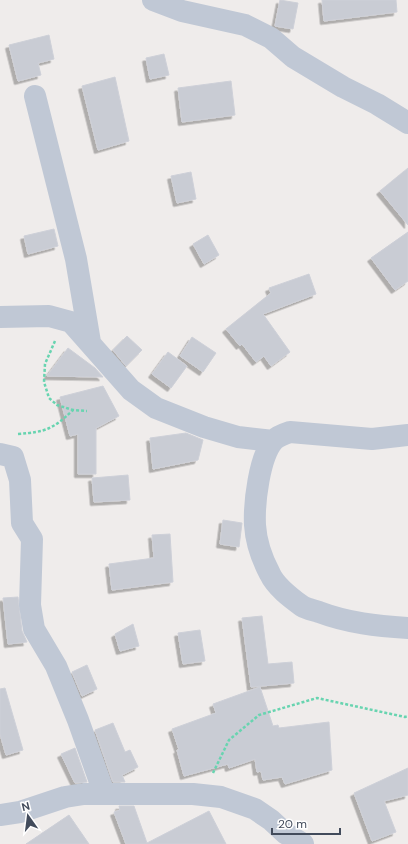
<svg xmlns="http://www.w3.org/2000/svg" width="408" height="844" font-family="'DM Sans',sans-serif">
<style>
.building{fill:#c9ccd4;stroke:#ced0d8;filter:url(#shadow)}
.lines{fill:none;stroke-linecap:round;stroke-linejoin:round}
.path{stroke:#68d4b0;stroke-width:2.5;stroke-dasharray:3 2;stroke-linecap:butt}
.minor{stroke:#c0c8d5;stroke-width:22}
</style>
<defs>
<filter id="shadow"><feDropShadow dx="-3.5" dy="3.5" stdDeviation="0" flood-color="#0004"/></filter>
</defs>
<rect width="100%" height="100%" fill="#efeceb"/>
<path class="building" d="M 280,0 L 298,3 L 293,29 L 275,26 Z
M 322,0 L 396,0 L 397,12 L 324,21 Z
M 49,35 L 54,59 L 38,63 L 41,75 L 18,81 L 9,45 Z
M 164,54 L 169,75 L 150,79 L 146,58 Z
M 115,77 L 129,141 L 98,150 L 82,86 Z
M 231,81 L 235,115 L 182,122 L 178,88 Z
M 408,168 L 408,225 L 380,191 Z
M 191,172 L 196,199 L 177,203 L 171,176 Z
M 54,229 L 58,246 L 28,254 L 24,236 Z
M 408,232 L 408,281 L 395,290 L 371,258 Z
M 208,235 L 219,255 L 204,264 L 193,244 Z
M 309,274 L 316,294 L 263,314 L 290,352 L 271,366 L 264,356 L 256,362 L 242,344 L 240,346 L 226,329 L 271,293 L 269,288 Z
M 127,336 L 142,350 L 126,366 L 113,350 Z
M 192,337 L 216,353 L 203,372 L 180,356 Z
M 68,348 L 95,368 L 103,377 L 47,376 Z
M 168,352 L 187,366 L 171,388 L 152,374 Z
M 103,386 L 119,416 L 96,428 L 96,474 L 78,474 L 78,434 L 70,436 L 60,397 Z
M 186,433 L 203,440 L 198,460 L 153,469 L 150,438 Z
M 128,475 L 130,500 L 94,502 L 92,478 Z
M 223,520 L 242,523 L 239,547 L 220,544 Z
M 170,534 L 173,582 L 112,590 L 109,564 L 154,558 L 152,535 Z
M 18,597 L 22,631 L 27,642 L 8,644 L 3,598 Z
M 262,616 L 268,664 L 292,662 L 294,683 L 251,687 L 242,618 Z
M 133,624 L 139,646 L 120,651 L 115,634 Z
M 200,630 L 205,661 L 183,664 L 178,633 Z
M 87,665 L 97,689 L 82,696 L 72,672 Z
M 260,687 L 273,726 L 278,725 L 279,728 L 329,722 L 332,770 L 285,784 L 282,777 L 263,780 L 261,771 L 257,772 L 255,759 L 229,768 L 228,764 L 184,776 L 177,750 L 179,750 L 172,729 L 216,713 L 213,704 Z
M 5,688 L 23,750 L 6,755 L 0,734 L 0,689 Z
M 113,723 L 125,752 L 130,750 L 138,767 L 122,775 L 125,782 L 113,782 L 95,730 Z
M 75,748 L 87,782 L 75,783 L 61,754 Z
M 408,768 L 408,795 L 384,801 L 396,832 L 372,841 L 354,793 Z
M 119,806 L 134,806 L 147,843 L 209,811 L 226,844 L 126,844 L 114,812 L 120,810 Z
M 69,815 L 89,844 L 26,844 Z"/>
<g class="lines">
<path class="path" d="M 55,341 L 45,364 L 44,382 L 49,398 L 57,405 L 73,410
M 18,434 C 46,432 53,429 73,410 L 87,411
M 213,773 L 229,740 L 259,715 L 317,698 L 405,717 L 408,716"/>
<path class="minor" d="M 153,0 L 182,11 L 245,25 L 271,38 L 293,57 L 343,87 L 377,104 L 408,123
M 35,96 L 76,259 L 90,342
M 0,317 L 49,316 L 71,322 L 131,390 L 156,408 L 204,427 L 238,437 L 273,441
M 408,435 L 372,439 L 290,432 C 284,434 278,436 274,440 C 259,456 254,504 255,525 C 256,541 262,559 270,574 C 276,587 291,598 302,606 C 307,609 313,610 319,612 C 348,623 377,626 408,628
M 0,454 L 13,457 L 20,480 L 22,523 L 32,539 L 30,605 L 34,629 L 56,666 L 78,720 L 104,793
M 0,815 L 20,812 L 65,797 L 84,794 L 193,794 L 221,797 L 255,809 L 271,820 L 285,833 L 303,844"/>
</g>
<g transform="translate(28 816) rotate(346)" stroke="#ffffff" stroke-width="3" paint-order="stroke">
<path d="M0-3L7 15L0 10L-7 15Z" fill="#424b5b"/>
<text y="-6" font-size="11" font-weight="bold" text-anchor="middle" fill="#424b5b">N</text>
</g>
<path d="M272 828v6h68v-6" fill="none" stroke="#424b5b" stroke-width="2"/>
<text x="278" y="828" font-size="12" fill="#424b5b" stroke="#ffffff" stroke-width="3" paint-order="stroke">20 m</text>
</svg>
